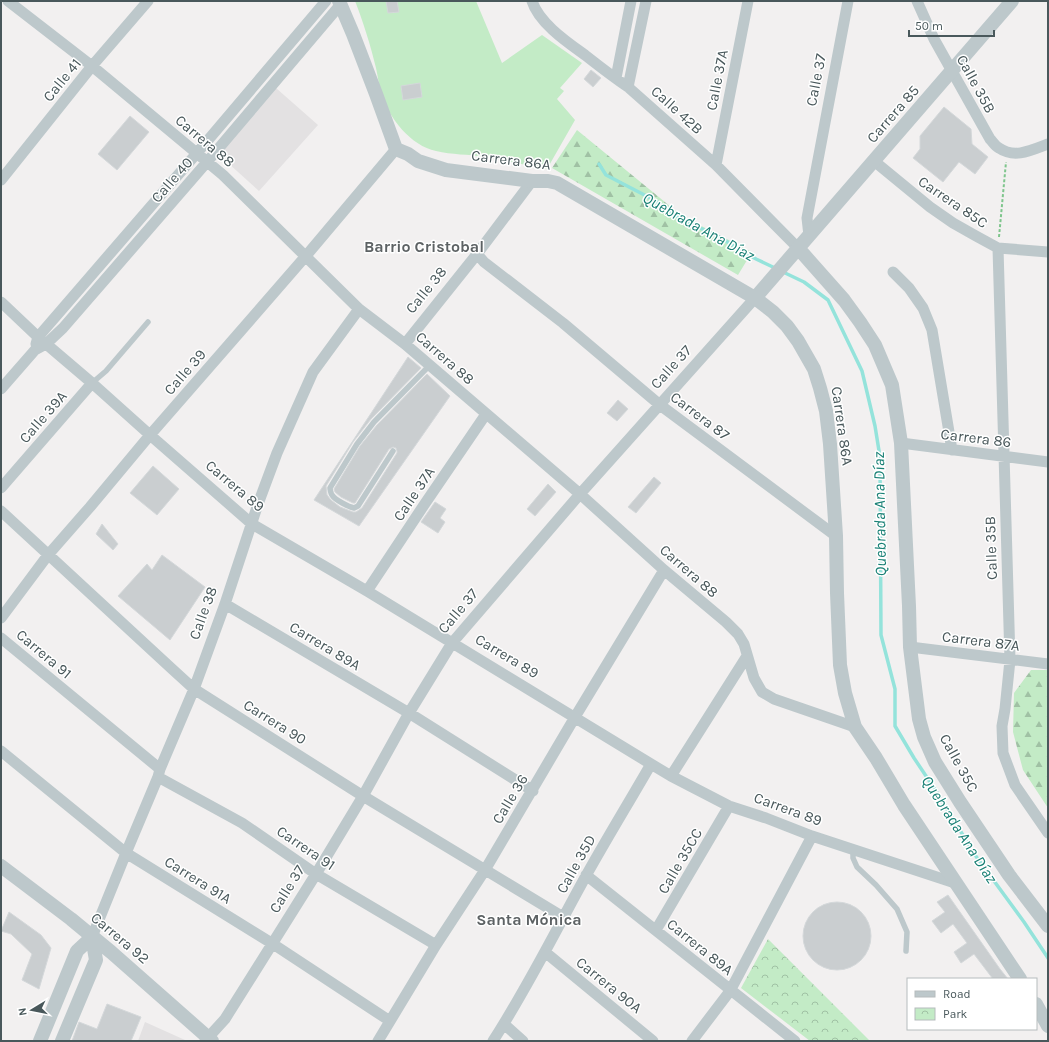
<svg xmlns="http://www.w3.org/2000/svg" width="1049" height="1042" font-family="Karla,sans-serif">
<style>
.education{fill:#e3e1e2}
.forest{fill:url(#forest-firs)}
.park{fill:url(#park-crowns)}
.pitch{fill:#c3ebc6}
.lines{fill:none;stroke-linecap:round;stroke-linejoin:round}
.stream{stroke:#94e3db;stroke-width:3.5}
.building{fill:#caced0;stroke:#d4d8da}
.path{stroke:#7ec58c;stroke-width:2;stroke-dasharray:3 2;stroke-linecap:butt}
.service{stroke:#bdc8cb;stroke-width:5.5}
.minor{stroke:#bdc8cb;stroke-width:11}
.tertiary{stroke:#bdc8cb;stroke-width:14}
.labels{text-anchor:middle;stroke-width:3;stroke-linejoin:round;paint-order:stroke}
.street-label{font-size:15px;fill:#49585b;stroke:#fff}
.water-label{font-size:16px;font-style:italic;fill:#198075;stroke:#fff}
.neighbourhood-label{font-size:16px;font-weight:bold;fill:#5d6264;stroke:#fff}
</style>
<defs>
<pattern id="forest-firs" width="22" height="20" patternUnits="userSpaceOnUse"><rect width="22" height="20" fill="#c3ebc6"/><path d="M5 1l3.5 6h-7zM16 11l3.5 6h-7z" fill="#a0c1a4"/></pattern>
<pattern id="park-crowns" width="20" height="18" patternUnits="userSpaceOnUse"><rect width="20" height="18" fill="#c3ebc6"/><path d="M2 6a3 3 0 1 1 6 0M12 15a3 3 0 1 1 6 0" fill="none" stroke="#a0c1a4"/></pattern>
</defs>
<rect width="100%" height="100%" fill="#f2f0f0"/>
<path class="education" d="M 276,88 L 318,125 L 259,191 L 217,153 Z
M 145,1022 L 185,1040 L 184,1041 L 138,1041 Z"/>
<path class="forest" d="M 577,130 L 682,216 L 752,252 L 738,275 L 552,168 Z
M 1031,670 L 1048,670 L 1048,808 L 1023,770 L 1013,732 L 1014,693 Z"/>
<path class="park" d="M 768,939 L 870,1041 L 810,1041 L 741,988 Z"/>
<path class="pitch" d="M 355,1 L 476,1 L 502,63 L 542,35 L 582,63 L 560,88 L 564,91 L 557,99 L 575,120 L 547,169 C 526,165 505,160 484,157 C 468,154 452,155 436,151 C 411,146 389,118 381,94 C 379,86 378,77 376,68 C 371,47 363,21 355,1 Z"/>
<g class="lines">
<path class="stream" d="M 599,164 L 606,175 L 656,201 L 679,218 L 719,237 L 756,259 L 775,268
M 783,272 L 804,282 L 828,300 L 862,371 L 875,426 L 880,457 L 881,635 L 895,689 L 895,726 L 914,758 L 936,791 L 975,855 L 1024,922 L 1048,958"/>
</g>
<path class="building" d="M 386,1 L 397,1 L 399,12 L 388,13 Z
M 591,70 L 601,78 L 593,87 L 584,79 Z
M 420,83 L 422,97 L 403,100 L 401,86 Z
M 944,107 L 971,129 L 972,144 L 988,157 L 975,174 L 959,162 L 943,182 L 913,158 L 920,149 L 920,136 Z
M 130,116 L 149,132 L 117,170 L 98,154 Z
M 408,357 L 421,368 L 371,419 L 353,442 L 326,486 L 327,495 L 331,500 L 340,507 L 353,512 L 356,512 L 362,508 L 397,453 L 397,451 L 396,448 L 393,447 L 389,449 L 355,503 L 353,503 L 341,497 L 335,492 L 334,489 L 360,446 L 377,425 L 427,374 L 450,396 L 359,526 L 314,500 Z
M 618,400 L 628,409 L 617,421 L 607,413 Z
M 153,466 L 179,489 L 157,515 L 130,493 Z
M 654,477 L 661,483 L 636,513 L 628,507 Z
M 548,484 L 556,492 L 535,516 L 527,509 Z
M 435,502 L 446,509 L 440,518 L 445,522 L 438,533 L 421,522 Z
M 102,524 L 118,544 L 113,550 L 96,534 Z
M 162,555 L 205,587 L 170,640 L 118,596 L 147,564 L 152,570 Z
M 948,895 L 1000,969 L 1008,979 L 993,979 L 974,954 L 961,963 L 954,952 L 967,943 L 953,924 L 941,933 L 932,921 L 945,912 L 937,902 Z
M803 936a34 34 0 1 1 68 0a34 34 0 1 1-68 0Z
M 9,912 L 41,935 L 51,948 L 39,989 L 22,980 L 32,954 L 11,934 L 1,931 Z
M 107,1004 L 141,1017 L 131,1041 L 72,1041 L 79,1022 L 97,1029 Z"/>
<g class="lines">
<path class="path" d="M 999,237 L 1006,162"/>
<path class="service" d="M 92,383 L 106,371 L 148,322
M 393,451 L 358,506 L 354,508 C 349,507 335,500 332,495 C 331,494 330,489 330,488 L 357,444 L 374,422 L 430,365
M 853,849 L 853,858 L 857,867 L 876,885 L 897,909 L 907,932 L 906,951"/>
<path class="minor" d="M 8,1 L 92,66 L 223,175 L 359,309 L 405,344 L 580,494 L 664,570 L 726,622 L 738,634 L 744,644 L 754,678 L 762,692 L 774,699 L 855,727
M 532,1 C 539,23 567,42 585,55 C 599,66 613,77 628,87 L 716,165 L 798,248
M 917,1 L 934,39 L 990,139 C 993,142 995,146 999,148 C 1015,159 1032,150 1048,144
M 616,78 L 631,1
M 628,87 L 646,1
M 874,161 L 930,207 L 953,223 L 976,236 L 998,248 L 1048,252
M 716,165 L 748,1
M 1,180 L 92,66 L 148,1
M 809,236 L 807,218 L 848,1
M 998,248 L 1010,660 L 1005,709 L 1002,726 L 1003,753 L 1015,785 L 1048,833
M 477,254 L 484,262 L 563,323 L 660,405 L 836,536
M 893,272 L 909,288 L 923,308 L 932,330 L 952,450
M 1,302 L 38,337 L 92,383 L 150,435 L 252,524 L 367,591 L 651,764 L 671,776 L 729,806 L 766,818 L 812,836 L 955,883
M 36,344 L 38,337 L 197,153 L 326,1
M 405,344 L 477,254 L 532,181
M 1,389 L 35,350 L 46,344 L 63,328 L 207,162 L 341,4
M 901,443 L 1048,462
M 1,488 L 92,383
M 1,511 L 171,668 L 194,689 L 363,796 L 563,917
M 367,591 L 424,505 L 486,414
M 225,604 L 409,713 L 533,791
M 1,618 L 48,555 L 90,507 L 150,435 L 305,257 L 396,149
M 1,638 L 160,769
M 910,647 L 1048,664
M 1,751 L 126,853 L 273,944 L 390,1021
M 671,776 L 747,656
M 158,777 L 242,823 L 316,874 L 436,945
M 586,875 L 795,1041
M 656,930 L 729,806
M 92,937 L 126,853 L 158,777 L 160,769 L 194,689 L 225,604 L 258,504 L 277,453 L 313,372 L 359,309
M 545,952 L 653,1041
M 504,1024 L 523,1041
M 205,1041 L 225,1019 L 316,874 L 363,796 L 409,713 L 452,643 L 580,494 L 755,298
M 378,1041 L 436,945 L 485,870 L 575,717 L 664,570
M 493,1041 C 526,990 553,936 582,883 C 604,843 628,804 651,764
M 692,1041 L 730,991 L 812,836"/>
<path class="tertiary" d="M 339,1 L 353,34 L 376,94 L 396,149 L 408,154 L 418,161 L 446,170 L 532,181 L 548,181 L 557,183 L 576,194 L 755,298 L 773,312 L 787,326 L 798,341 L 814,369 L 820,388 L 826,411 L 830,444 L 836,536 L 837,593 L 840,665 L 845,693 L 855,727 L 876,758 L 904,805 L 1020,979
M 798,248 L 844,300 L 860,322 L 875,345 L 892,385 L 901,443 L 909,606 L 910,647 L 919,719 L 924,737 L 935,762 L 960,802 L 1009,875 L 1048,926
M 755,298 L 1012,1
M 1,866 L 71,919 L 111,952 L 212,1041
M 1036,1004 L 1048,1026
M 40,1041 L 77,951 L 92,937
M 62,1041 L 96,960 L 92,937"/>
</g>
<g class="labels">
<g class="street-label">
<text transform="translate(62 80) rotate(-51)" y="5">Calle 41</text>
<text transform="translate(717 80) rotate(-79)" y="5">Calle 37A</text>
<text transform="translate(816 80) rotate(-79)" y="5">Calle 37</text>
<text transform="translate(976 84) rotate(61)" y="5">Calle 35B</text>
<text transform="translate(677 110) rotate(42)" y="5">Calle 42B</text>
<text transform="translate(893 114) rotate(-49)" y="5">Carrera 85</text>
<text transform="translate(205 141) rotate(40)" y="5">Carrera 88</text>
<text transform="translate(511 160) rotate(7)" y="5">Carrera 86A</text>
<text transform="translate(172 180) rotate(-49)" y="5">Calle 40</text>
<text transform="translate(953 202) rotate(34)" y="5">Carrera 85C</text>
<text transform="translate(426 290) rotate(-51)" y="5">Calle 38</text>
<text transform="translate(445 358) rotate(41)" y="5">Carrera 88</text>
<text transform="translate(671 367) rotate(-48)" y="5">Calle 37</text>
<text transform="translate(185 372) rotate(-49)" y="5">Calle 39</text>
<text transform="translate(700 416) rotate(37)" y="5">Carrera 87</text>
<text transform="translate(43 417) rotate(-49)" y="5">Calle 39A</text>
<text transform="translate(842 426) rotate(82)" y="5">Carrera 86A</text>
<text transform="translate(976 438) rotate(7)" y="5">Carrera 86</text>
<text transform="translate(235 486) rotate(40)" y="5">Carrera 89</text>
<text transform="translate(414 494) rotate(-56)" y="5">Calle 37A</text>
<text transform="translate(991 548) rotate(-92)" y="5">Calle 35B</text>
<text transform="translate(689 571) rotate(41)" y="5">Carrera 88</text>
<text transform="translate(458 611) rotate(-50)" y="5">Calle 37</text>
<text transform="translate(203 613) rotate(-70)" y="5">Calle 38</text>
<text transform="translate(981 641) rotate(7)" y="5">Carrera 87A</text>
<text transform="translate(325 646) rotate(31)" y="5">Carrera 89A</text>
<text transform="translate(44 654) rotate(40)" y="5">Carrera 91</text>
<text transform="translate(507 656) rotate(31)" y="5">Carrera 89</text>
<text transform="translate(275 722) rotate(32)" y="5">Carrera 90</text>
<text transform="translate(959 763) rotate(61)" y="5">Calle 35C</text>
<text transform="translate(510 799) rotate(-59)" y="5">Calle 36</text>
<text transform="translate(788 809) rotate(20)" y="5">Carrera 89</text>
<text transform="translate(306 848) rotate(34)" y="5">Carrera 91</text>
<text transform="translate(680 861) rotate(-60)" y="5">Calle 35CC</text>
<text transform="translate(576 864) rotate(-61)" y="5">Calle 35D</text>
<text transform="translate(198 880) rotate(32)" y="5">Carrera 91A</text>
<text transform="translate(287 889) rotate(-58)" y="5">Calle 37</text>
<text transform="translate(120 938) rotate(40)" y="5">Carrera 92</text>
<text transform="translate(700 947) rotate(39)" y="5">Carrera 89A</text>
<text transform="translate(609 985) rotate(39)" y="5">Carrera 90A</text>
</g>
<g class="water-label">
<text transform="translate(699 226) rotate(29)" y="6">Quebrada Ana Díaz</text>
<text transform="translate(879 514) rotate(-91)" y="6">Quebrada Ana Díaz</text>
<text transform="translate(960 829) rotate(57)" y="6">Quebrada Ana Díaz</text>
</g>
<g class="neighbourhood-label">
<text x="424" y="252">Barrio Cristobal</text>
<text x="529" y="925">Santa Mónica</text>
</g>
</g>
<rect width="1049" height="1042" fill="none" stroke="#49585b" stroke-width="4"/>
<rect x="907" y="978" width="130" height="52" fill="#ffffff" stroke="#b6bcbd"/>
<rect x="915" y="991" width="20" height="6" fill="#bdc8cb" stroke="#b6bcbd"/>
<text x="943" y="998" font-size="12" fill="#49585b">Road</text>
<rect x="915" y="1008" width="20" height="12" fill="url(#park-crowns)" stroke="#b6bcbd"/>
<text x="943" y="1018" font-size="12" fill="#49585b">Park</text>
<g transform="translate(32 1010) rotate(260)" stroke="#ffffff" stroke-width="3" paint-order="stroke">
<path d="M0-3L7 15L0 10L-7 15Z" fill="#49585b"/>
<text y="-6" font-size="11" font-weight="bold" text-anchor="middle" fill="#49585b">N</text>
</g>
<path d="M909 30v6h85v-6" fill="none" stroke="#49585b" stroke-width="2"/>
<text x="915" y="30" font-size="12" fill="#49585b" stroke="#ffffff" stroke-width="3" paint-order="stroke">50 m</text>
</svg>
